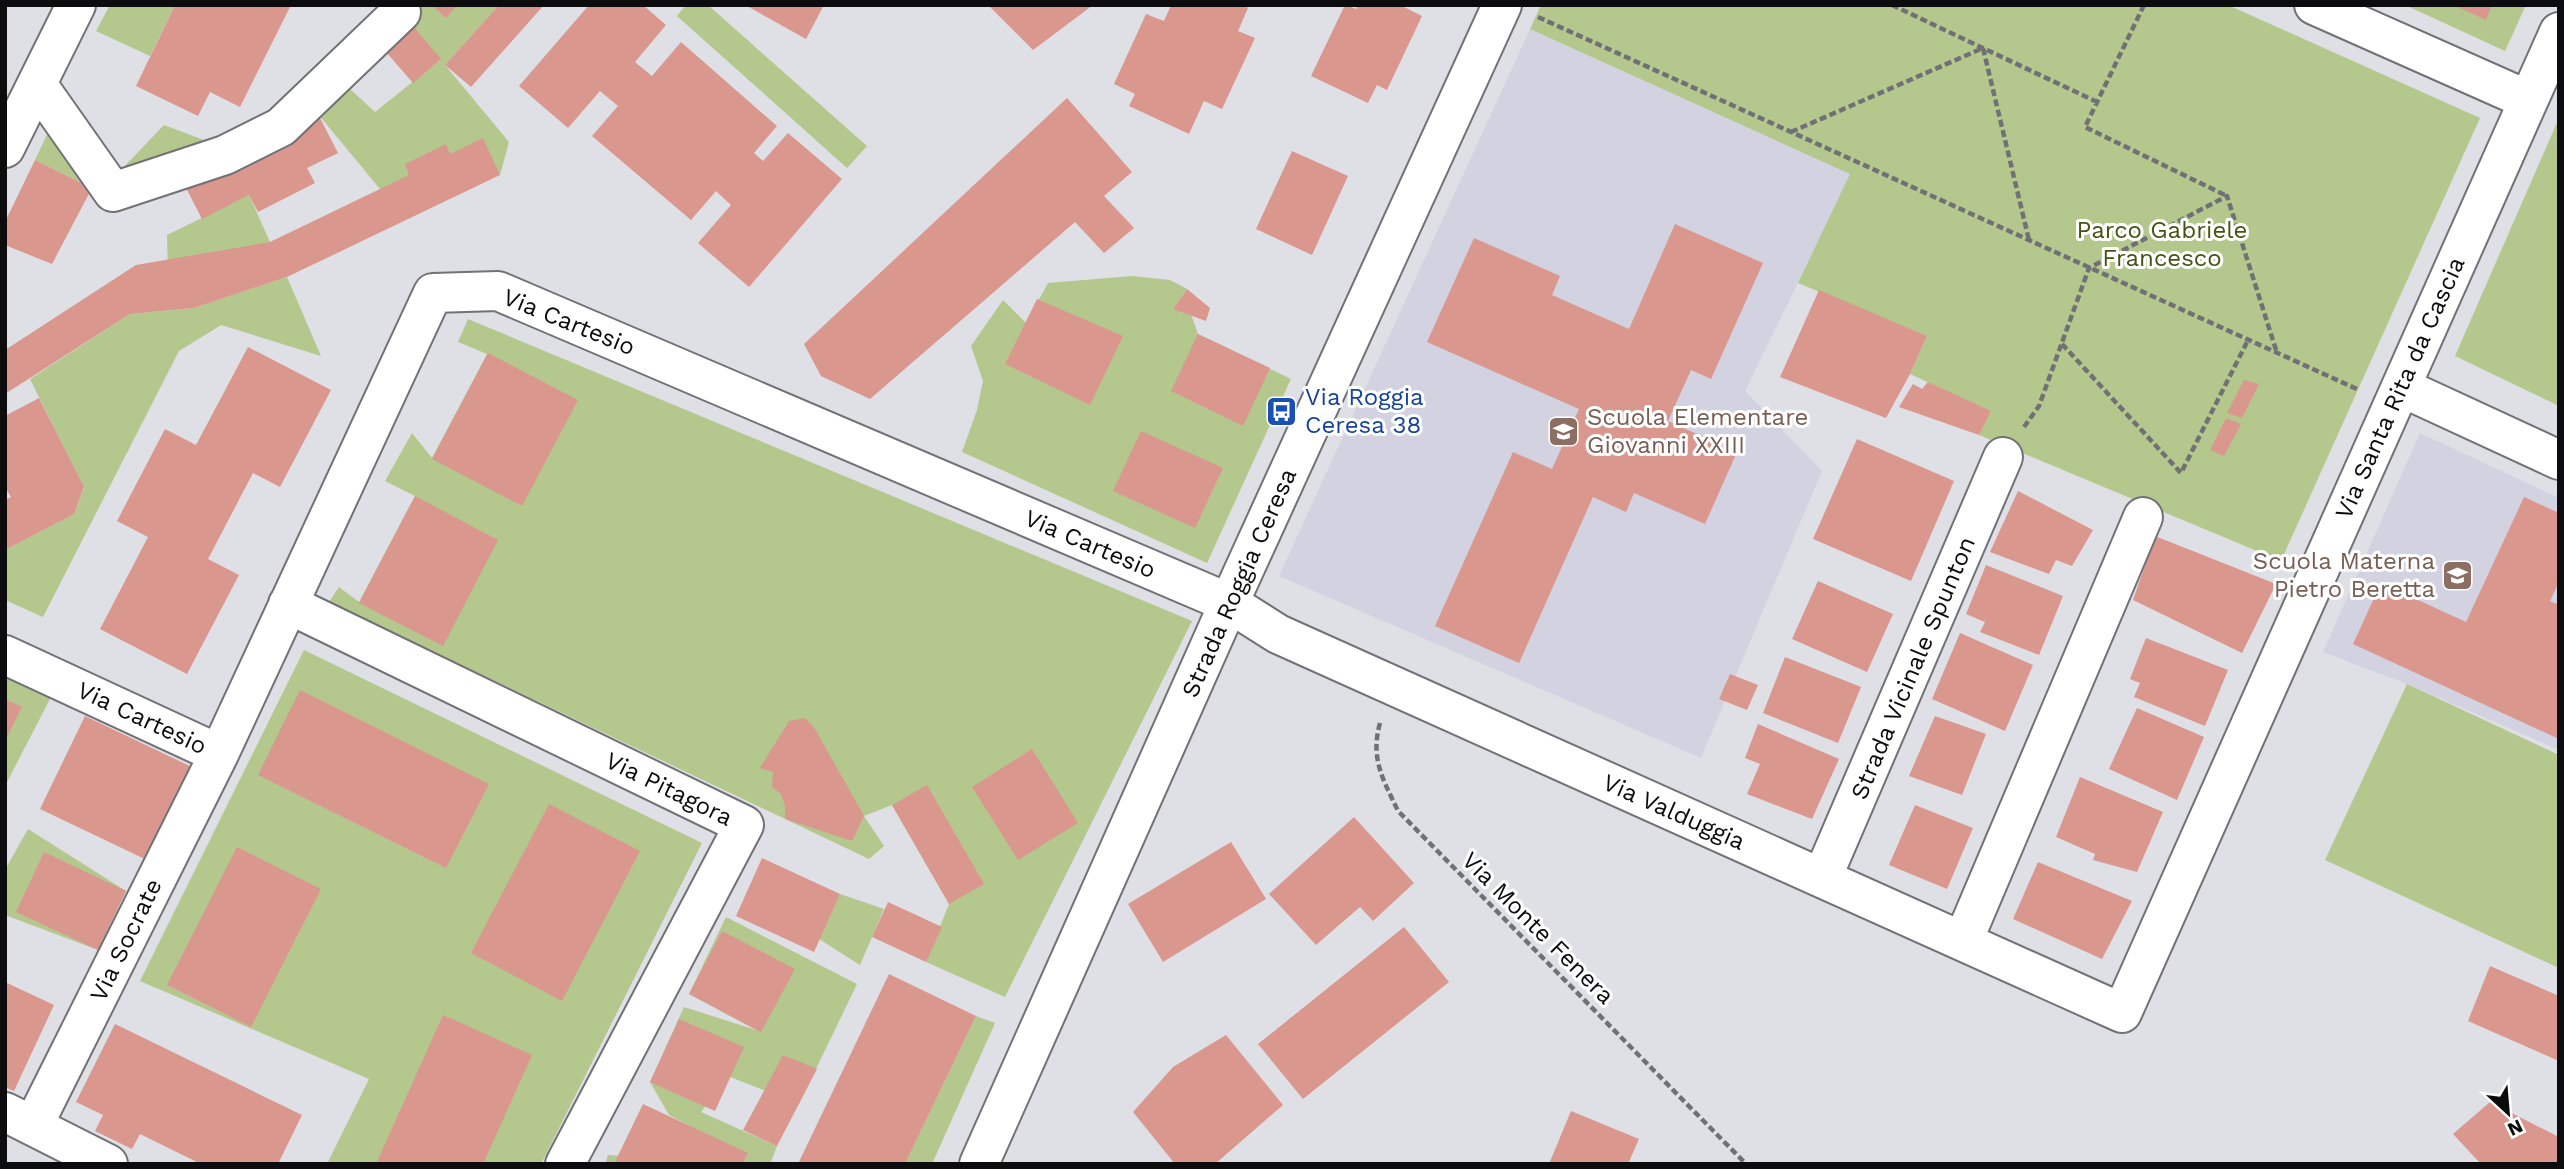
<svg xmlns="http://www.w3.org/2000/svg" width="2564" height="1169" font-family="'Work Sans',sans-serif">
<style>
.built{fill:#d3d2e0}
.green{fill:#b4c78c}
.building{fill:#da978e}
.lines{fill:none;stroke-linecap:round;stroke-linejoin:round}
.minor-casing{stroke:#717176;stroke-width:42}
.path{stroke:#717175;stroke-width:4.5;stroke-dasharray:7 3.5;stroke-linecap:butt}
.minor{stroke:#fff;stroke-width:38}
.labels{text-anchor:middle;stroke-width:6;stroke-linejoin:round;paint-order:stroke}
.park-label{font-size:24px;fill:#445414;stroke:#fff}
.street-label{font-size:24px;fill:#0c0c0e;stroke:#fff}
.transit-label{font-size:24px;fill:#164399;stroke:#fff;text-anchor:start}
.education-label{font-size:24px;fill:#785e54;stroke:#fff;text-anchor:start}
</style>
<rect width="100%" height="100%" fill="#dfdfe6"/>
<path class="built" d="M 1530,29 L 1851,174 L 1745,391 L 1822,471 L 1701,758 L 1279,576 Z
M 2420,433 L 2559,498 L 2559,750 L 2407,684 L 2323,652 Z"/>
<path class="green" d="M 110,5 L 175,5 L 150,56 L 96,31 Z
M 394,5 L 499,5 L 445,65 L 509,142 L 500,175 L 380,189 L 318,114 L 350,89 L 375,112 L 440,60 Z
M 686,5 L 708,5 L 867,146 L 847,168 L 677,16 Z
M 1541,5 L 2228,5 L 2480,118 L 2281,561 L 1979,435 L 1990,411 L 1910,374 L 1927,336 L 1798,283 L 1850,174 L 1530,29 Z
M 2405,5 L 2526,5 L 2505,51 Z
M 2559,118 L 2559,406 L 2455,356 Z
M 52,124 L 92,188 L 35,160 Z
M 164,125 L 204,140 L 121,170 Z
M 249,195 L 270,242 L 168,272 L 167,235 Z
M 1132,276 L 1170,280 L 1187,289 L 1173,309 L 1191,314 L 1198,334 L 1291,379 L 1207,563 L 962,452 L 977,410 L 983,381 L 971,346 L 1003,300 L 1026,323 L 1048,283 Z
M 287,277 L 321,356 L 221,325 L 179,351 L 43,617 L 5,600 L 5,550 L 74,514 L 84,488 L 30,379 L 130,314 L 194,308 Z
M 468,319 L 1192,621 L 1005,997 L 926,962 L 949,904 L 892,805 L 864,816 L 884,846 L 869,859 L 329,602 L 339,587 L 359,602 L 415,496 L 385,481 L 412,433 L 432,458 L 487,354 L 458,342 Z
M 304,650 L 702,843 L 541,1164 L 327,1164 L 369,1079 L 140,981 Z
M 5,677 L 51,697 L 5,786 Z
M 2407,684 L 2559,755 L 2559,968 L 2325,860 Z
M 28,829 L 126,891 L 98,950 L 5,915 L 5,870 Z
M 840,894 L 884,909 L 860,965 L 819,939 Z
M 726,917 L 857,984 L 799,1104 L 730,1077 L 701,1112 L 777,1146 L 770,1164 L 605,1164 L 608,1155 L 665,1159 L 690,1126 L 669,1115 L 650,1082 L 684,1007 L 756,1030 L 689,994 Z
M 976,1016 L 995,1023 L 932,1164 L 905,1164 Z"/>
<path class="building" d="M 175,5 L 291,5 L 240,107 L 210,92 L 198,116 L 136,86 Z
M 432,5 L 457,5 L 446,18 Z
M 499,5 L 544,5 L 471,87 L 445,65 Z
M 589,5 L 643,5 L 666,25 L 635,62 L 652,76 L 681,42 L 777,126 L 754,153 L 763,161 L 788,133 L 842,179 L 749,287 L 698,243 L 731,205 L 716,191 L 691,220 L 592,136 L 618,106 L 600,91 L 568,128 L 519,86 Z
M 745,5 L 824,5 L 806,39 Z
M 988,5 L 1093,5 L 1033,50 Z
M 1171,5 L 1242,5 L 1248,8 L 1238,31 L 1255,38 L 1222,109 L 1204,101 L 1189,134 L 1129,106 L 1135,94 L 1114,84 L 1146,14 L 1164,21 Z
M 1345,5 L 1356,9 L 1358,5 L 1400,5 L 1422,16 L 1387,90 L 1377,85 L 1368,103 L 1311,76 Z
M 2453,5 L 2492,5 L 2486,20 Z
M 401,12 L 441,59 L 413,83 L 373,37 Z
M 1067,98 L 1132,172 L 1104,196 L 1134,228 L 1104,253 L 1075,222 L 870,399 L 821,376 L 804,344 Z
M 318,114 L 338,153 L 307,168 L 315,183 L 258,212 L 249,195 L 202,219 L 184,184 Z
M 483,138 L 500,175 L 287,277 L 194,308 L 130,314 L 5,394 L 5,350 L 136,265 L 270,242 L 409,175 L 405,164 L 446,144 L 450,154 Z
M 1292,151 L 1348,176 L 1312,255 L 1256,229 Z
M 35,160 L 92,188 L 52,264 L 5,245 L 5,222 Z
M 1675,224 L 1763,263 L 1711,379 L 1691,370 L 1668,421 L 1737,452 L 1705,524 L 1634,493 L 1626,512 L 1593,497 L 1519,663 L 1435,626 L 1513,452 L 1552,469 L 1579,409 L 1427,342 L 1474,238 L 1560,276 L 1552,295 L 1629,329 Z
M 1187,289 L 1210,308 L 1206,321 L 1173,309 Z
M 1819,290 L 1927,336 L 1910,374 L 1886,418 L 1780,377 Z
M 1037,299 L 1123,336 L 1090,405 L 1005,364 Z
M 1198,334 L 1270,368 L 1243,426 L 1171,391 Z
M 248,347 L 331,390 L 280,487 L 253,473 L 208,559 L 239,575 L 187,674 L 100,629 L 148,537 L 117,521 L 165,429 L 196,445 Z
M 488,353 L 578,400 L 522,506 L 432,459 Z
M 2244,380 L 2259,384 L 2242,418 L 2227,413 Z
M 1928,382 L 1991,411 L 1979,435 L 1899,407 L 1913,384 L 1922,389 Z
M 39,398 L 84,487 L 74,514 L 5,550 L 5,500 L 11,497 L 5,487 L 5,416 Z
M 2226,418 L 2241,424 L 2224,456 L 2210,450 Z
M 1141,431 L 1223,468 L 1195,528 L 1113,491 Z
M 1857,439 L 1954,481 L 1911,581 L 1813,539 Z
M 2018,491 L 2093,530 L 2072,566 L 2056,560 L 2049,574 L 1990,552 Z
M 415,496 L 498,540 L 443,646 L 359,603 Z
M 2524,497 L 2559,513 L 2559,582 L 2550,601 L 2559,605 L 2559,739 L 2353,644 L 2381,583 L 2466,622 Z
M 2155,536 L 2276,584 L 2242,653 L 2133,600 Z
M 1986,565 L 2063,596 L 2039,655 L 1980,632 L 1985,622 L 1966,614 Z
M 1818,581 L 1893,614 L 1867,672 L 1792,639 Z
M 1960,633 L 2033,665 L 2005,731 L 1932,699 Z
M 2146,638 L 2228,670 L 2205,726 L 2134,697 L 2140,683 L 2130,679 Z
M 1785,657 L 1861,687 L 1838,743 L 1763,713 Z
M 1730,674 L 1758,685 L 1747,710 L 1719,699 Z
M 300,690 L 489,784 L 446,868 L 258,775 Z
M 5,699 L 22,707 L 5,741 Z
M 2137,708 L 2204,737 L 2177,800 L 2109,769 Z
M 85,716 L 196,769 L 151,862 L 40,809 Z
M 1935,716 L 1986,734 L 1962,795 L 1909,776 Z
M 805,718 L 815,729 L 864,816 L 852,841 L 785,819 L 785,806 L 781,794 L 772,787 L 773,772 L 760,768 L 789,721 Z
M 1758,724 L 1839,759 L 1812,819 L 1747,794 L 1760,764 L 1745,758 Z
M 1032,749 L 1078,823 L 1018,860 L 972,787 Z
M 2080,777 L 2163,812 L 2137,872 L 2093,860 L 2095,854 L 2056,837 Z
M 927,785 L 984,884 L 949,904 L 892,805 Z
M 549,804 L 640,851 L 562,1001 L 471,953 Z
M 1915,805 L 1973,828 L 1947,889 L 1889,865 Z
M 1354,817 L 1414,883 L 1373,921 L 1360,907 L 1316,945 L 1269,894 Z
M 1231,842 L 1266,899 L 1163,962 L 1128,904 Z
M 237,847 L 321,889 L 251,1027 L 167,985 Z
M 44,852 L 126,891 L 98,950 L 16,912 Z
M 762,858 L 840,894 L 814,952 L 736,916 Z
M 2038,862 L 2132,901 L 2102,959 L 2013,919 Z
M 888,902 L 942,927 L 926,962 L 872,937 Z
M 1404,927 L 1449,982 L 1303,1099 L 1258,1044 Z
M 722,931 L 795,969 L 761,1032 L 689,994 Z
M 2490,966 L 2559,996 L 2559,1061 L 2468,1021 Z
M 889,974 L 976,1016 L 905,1164 L 798,1164 Z
M 5,982 L 54,1005 L 14,1091 L 5,1087 Z
M 443,1015 L 532,1055 L 483,1164 L 376,1164 Z
M 679,1019 L 744,1047 L 715,1111 L 650,1082 Z
M 115,1024 L 302,1115 L 278,1164 L 201,1164 L 140,1134 L 132,1149 L 95,1131 L 103,1115 L 76,1102 Z
M 1226,1035 L 1283,1105 L 1215,1164 L 1175,1164 L 1133,1112 L 1173,1067 Z
M 783,1055 L 817,1069 L 777,1146 L 743,1130 Z
M 2490,1102 L 2559,1137 L 2559,1164 L 2481,1164 L 2453,1134 Z
M 643,1104 L 748,1153 L 742,1164 L 614,1164 Z
M 1571,1111 L 1639,1139 L 1628,1164 L 1549,1164 Z"/>
<g class="lines">
<defs>
<path id="minor" d="M 2314,5 L 2528,100
M 37,84 L 113,192 L 225,155 L 281,127 L 401,12
M 5,148 L 76,5
M 2401,387 L 2559,460
M 288,604 L 744,825 L 565,1164
M 5,655 L 219,754 L 433,293 L 498,291 L 1229,603 L 1278,634 L 2122,1013 L 2559,32
M 1822,878 L 2003,457
M 1963,941 L 2143,517
M 5,1112 L 108,1164
M 33,1126 L 219,754
M 979,1164 L 1229,603 L 1502,5"/>
</defs>
<use href="#minor" class="minor-casing"/>
<path class="path" d="M 1892,5 L 2097,102
M 2144,5 L 2085,127 L 2227,196
M 1538,17 L 2359,390
M 1791,132 L 1983,48 L 2029,240
M 2062,344 L 2181,473 L 2248,340
M 2024,427 L 2039,406 L 2089,268 L 2227,196 L 2277,353
M 1380,723 C 1370,759 1383,779 1398,811 L 1746,1164"/>
<use href="#minor" class="minor"/>
</g>
<defs>
<symbol id="bus-square" viewBox="-11 -11 22 22"><rect x="-9" y="-9" width="18" height="18" rx="4" fill="#1a4fb4" stroke="#fff"/><path d="M-5-6H5V4H4V6H2V4H-2V6H-4V4H-5ZM-3.5-4V0h7V-4ZM-3.5 1.2v1.5H-2V1.2ZM2 1.2v1.5H3.5V1.2Z" fill="#fff"/></symbol>
<symbol id="school-square" viewBox="-11 -11 22 22"><rect x="-9" y="-9" width="18" height="18" rx="4" fill="#8d6e63" stroke="#fff"/><path d="M0-5L7-2L0 1L-7-2ZM-4 1L0 2.5L4 1V4Q0 6-4 4Z" fill="#fff"/></symbol>
</defs>
<g fill-rule="evenodd">
<use href="#bus-square" x="1264" y="394" width="35" height="35"/>
<use href="#school-square" x="1546" y="414" width="35" height="35"/>
<use href="#school-square" x="2440" y="558" width="35" height="35"/>
</g>
<g class="labels">
<g class="park-label">
<text x="2162" y="238">Parco Gabriele<tspan x="2162" dy="28">Francesco</tspan></text>
</g>
<g class="street-label">
<text transform="translate(569 322) rotate(22)" y="8">Via Cartesio</text>
<text transform="translate(2400 388) rotate(-66)" y="8">Via Santa Rita da Cascia</text>
<text transform="translate(1090 544) rotate(23)" y="8">Via Cartesio</text>
<text transform="translate(1239 583) rotate(-66)" y="8">Strada Roggia Ceresa</text>
<text transform="translate(1913 668) rotate(-67)" y="8">Strada Vicinale Spunton</text>
<text transform="translate(142 718) rotate(25)" y="8">Via Cartesio</text>
<text transform="translate(669 789) rotate(26)" y="8">Via Pitagora</text>
<text transform="translate(1674 812) rotate(24)" y="8">Via Valduggia</text>
<text transform="translate(1538 928) rotate(45)" y="8">Via Monte Fenera</text>
<text transform="translate(126 940) rotate(-64)" y="8">Via Socrate</text>
</g>
<g class="transit-label">
<text x="1305" y="405">Via Roggia<tspan x="1305" dy="28">Ceresa 38</tspan></text>
</g>
<g class="education-label">
<text x="1587" y="425">Scuola Elementare<tspan x="1587" dy="28">Giovanni XXIII</tspan></text>
<text x="2435" y="569" text-anchor="end">Scuola Materna<tspan x="2435" dy="28">Pietro Beretta</tspan></text>
</g>
</g>
<rect width="2564" height="1169" fill="none" stroke="#0c0c0e" stroke-width="14"/>
<g transform="translate(2508 1113) rotate(154)" stroke="#ffffff" stroke-width="5" paint-order="stroke">
<path d="M0-5L12 26L0 18L-12 26Z" fill="#0c0c0e"/>
<text y="-10" font-size="19" font-weight="bold" text-anchor="middle" fill="#0c0c0e">N</text>
</g>
</svg>
